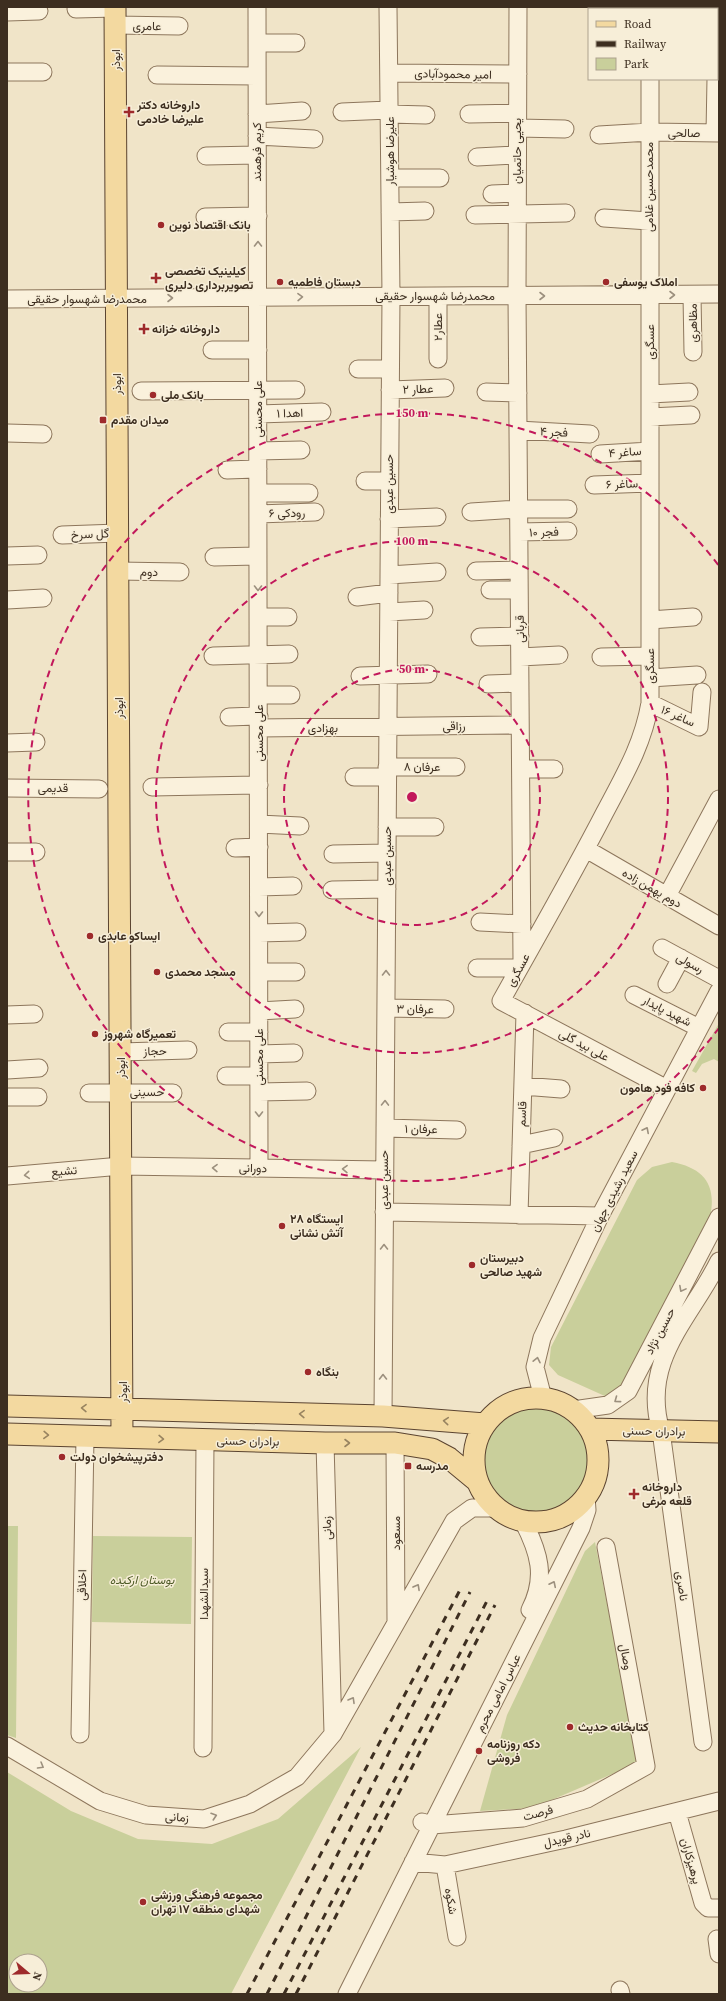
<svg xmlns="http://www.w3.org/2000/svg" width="726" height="2001" font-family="'Source Serif 4',Vazirmatn,serif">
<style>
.green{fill:#c9cf9b;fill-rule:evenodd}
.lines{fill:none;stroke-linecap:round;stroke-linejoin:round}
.minor-casing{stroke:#8d765c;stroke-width:19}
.major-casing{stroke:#5b4430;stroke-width:23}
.minor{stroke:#faf1dc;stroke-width:17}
.major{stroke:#f3d9a0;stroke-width:21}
.rail{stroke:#3d2e20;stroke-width:3;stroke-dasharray:7 7;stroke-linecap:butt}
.oneway{stroke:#9c907e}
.oneway2{stroke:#988460}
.ring{fill:none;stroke:#c2185b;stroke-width:2;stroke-dasharray:7 5}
.poi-dot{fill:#9e2a2b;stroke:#f7eed8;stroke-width:1.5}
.labels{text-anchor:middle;stroke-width:3;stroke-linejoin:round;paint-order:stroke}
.street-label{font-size:12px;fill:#3d2e20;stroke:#f7eed8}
.poi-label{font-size:12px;font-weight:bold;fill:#3d2e20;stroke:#f7eed8;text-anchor:start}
.park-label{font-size:12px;font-style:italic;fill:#4d5a26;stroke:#f7eed8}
.centre{fill:#c2185b;stroke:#f7eed8;stroke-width:2}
.ring-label{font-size:12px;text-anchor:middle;font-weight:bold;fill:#c2185b;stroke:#f7eed8;stroke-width:3;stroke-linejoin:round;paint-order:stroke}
</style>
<rect width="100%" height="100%" fill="#f0e4c8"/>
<path class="green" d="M 719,1023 L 719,1062 L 714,1059 L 702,1064 L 696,1073 L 692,1071 Z
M 672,1162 C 704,1168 717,1185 710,1217 L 624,1387 L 607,1397 L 558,1375 L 549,1365 L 551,1347 L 637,1180 L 652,1167 Z
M483 1461a53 53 0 1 1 106 0a53 53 0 1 1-106 0Z
M 7,1526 L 18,1526 L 16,1738 L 7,1735 Z
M 93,1536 L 192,1537 L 191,1624 L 92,1622 Z
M 595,1542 L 638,1763 L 533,1808 L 480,1811 L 507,1715 L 585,1551 Z
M 361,1747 L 231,1994 L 7,1994 L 7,1772 L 71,1811 L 138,1839 L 212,1844 L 278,1819 ZM 16,1961 L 40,1961 L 40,1985 L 16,1985 Z"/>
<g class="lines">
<defs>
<path id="minor" d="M 257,7 L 259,1168
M 518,7 L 517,296 L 522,961
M 76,9 L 115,8
M 650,9 L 650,7
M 716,9 L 716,7
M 7,12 L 39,11
M 115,25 L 179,26
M 257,43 L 296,43
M 7,72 L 43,72
M 389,73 L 518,74
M 157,75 L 257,76
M 650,79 L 650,703 C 643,744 624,776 605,812 C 572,876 536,938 501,1001 L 667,1089
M 342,112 L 389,110
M 257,114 L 302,111
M 389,114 L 426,115
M 469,114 L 517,113
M 518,128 L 565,129
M 715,133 L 716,79
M 599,135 L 650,132 L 719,133
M 257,136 L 314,139
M 206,156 L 257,155
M 477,157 L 517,155
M 390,178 L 440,178
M 492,194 L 517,193
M 390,212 L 425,211
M 475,215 L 566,213
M 205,217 L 258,216
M 604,218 L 649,221
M 692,295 L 693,352
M 7,299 L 719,294
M 212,350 L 258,350
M 438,359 L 438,296
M 358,369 L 390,369
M 390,390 L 445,388
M 141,391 L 296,390
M 486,392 L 518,393
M 650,394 L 689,392
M 258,414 L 322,412
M 650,417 L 691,415
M 518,430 L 590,434
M 7,433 L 43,434
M 258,451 L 301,450
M 600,454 L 650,451
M 227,470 L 258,469
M 365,481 L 389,481
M 594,485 L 650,483
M 258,493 L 309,493
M 471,512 L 519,509 L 568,509
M 258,514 L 315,512
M 389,519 L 437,517
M 519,532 L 568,531
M 62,535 L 118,533
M 7,556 L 38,555
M 214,557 L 258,556
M 118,571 L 180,572
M 476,571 L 519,570
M 389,575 L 437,572
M 490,590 L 519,590
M 357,597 L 389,593
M 7,600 L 43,598
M 389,612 L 424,610
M 259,617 L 288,617
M 650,620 L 693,617
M 480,637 L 520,636
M 213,656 L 289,654
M 520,657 L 559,655
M 601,657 L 650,656
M 360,676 L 428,674
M 650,678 L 697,675
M 488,684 L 520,683
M 259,695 L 291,695
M 650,703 L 699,727 L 702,692
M 229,717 L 259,716
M 259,728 L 520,725
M 7,743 L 36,742
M 387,767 L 456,767
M 521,769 L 554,769
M 354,777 L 387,777
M 152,787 L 259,785
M 7,788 L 99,789
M 259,824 L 300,826
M 387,827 L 435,827
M 235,848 L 259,847
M 586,849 L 719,926
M 7,852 L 36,852
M 333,854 L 387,853
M 259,887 L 293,886
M 332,890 L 387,889
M 667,896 L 719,799
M 480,922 L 522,924
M 259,933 L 297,932
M 662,948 L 719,979
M 477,968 L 519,968
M 259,972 L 296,972
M 667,984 L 681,958
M 634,995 L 699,1028
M 386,1008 L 445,1009
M 259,1011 L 295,1009
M 7,1015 L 34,1014
M 228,1032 L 259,1032
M 121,1052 L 188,1050
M 259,1054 L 294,1053
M 7,1070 L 39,1068
M 226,1076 L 259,1076
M 523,1086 L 561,1089
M 259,1092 L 307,1091
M 89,1093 L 173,1093
M 7,1097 L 38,1097
M 385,1128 L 457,1130
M 521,1145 L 554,1138
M 7,1176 L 121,1166 L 384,1170
M 384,1212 L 600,1216
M 519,1215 L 525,1013
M 543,1398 L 535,1367 L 542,1338 L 600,1216 L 719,991
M 573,1410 L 608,1405 L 628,1391 L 719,1217
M 383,1416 L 391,296 L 388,7
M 325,1443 L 333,1733
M 395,1443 L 396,1621
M 523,1521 C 539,1552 547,1577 530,1610
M 80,1734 L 85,1437
M 703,1742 L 661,1431 C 640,1360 691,1318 719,1261
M 7,1746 L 100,1801 L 146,1815 L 204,1819 L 250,1804 L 297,1777 L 333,1734 L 454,1521 L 472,1508 L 496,1508
M 203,1748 L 205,1440
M 677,1812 L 703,1903 L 708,1908 L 719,1908
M 422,1822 L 432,1825 L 523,1818 L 587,1799 L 646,1766 L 606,1547
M 413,1862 L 445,1865 L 566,1839 L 719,1801
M 445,1865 L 457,1937
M 717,1939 L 719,1954
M 620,1990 L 621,1994
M 347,1994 L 581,1528 L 587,1510 L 586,1497"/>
<path id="major" d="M 115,7 L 122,1437
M474 1460a62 62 0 1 1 124 0a62 62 0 1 1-124 0Z
M 7,1406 L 383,1416 L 485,1424
M 590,1429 L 719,1432
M 7,1434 L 325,1443 L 395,1443 L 432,1449 L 449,1458 L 478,1482"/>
</defs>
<use href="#minor" class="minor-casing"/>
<use href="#major" class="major-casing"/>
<use href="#minor" class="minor"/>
<use href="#major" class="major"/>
<path class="rail" d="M 247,1994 L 461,1588
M 267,1994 L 470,1592
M 284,1994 L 487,1601
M 296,1994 L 495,1605"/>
</g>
<defs><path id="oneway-chevron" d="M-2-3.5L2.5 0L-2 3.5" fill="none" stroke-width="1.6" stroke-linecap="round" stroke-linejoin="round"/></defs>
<g class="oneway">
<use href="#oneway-chevron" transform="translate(258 244) rotate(-90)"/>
<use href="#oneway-chevron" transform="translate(672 295)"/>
<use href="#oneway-chevron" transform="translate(542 296)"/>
<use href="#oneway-chevron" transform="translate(300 297) rotate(-1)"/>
<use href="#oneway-chevron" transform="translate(170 298)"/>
<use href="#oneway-chevron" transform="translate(258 588) rotate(90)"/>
<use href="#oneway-chevron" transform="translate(259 914) rotate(90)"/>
<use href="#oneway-chevron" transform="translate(386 973) rotate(-90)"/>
<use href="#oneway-chevron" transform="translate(385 1103) rotate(-89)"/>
<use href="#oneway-chevron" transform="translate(259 1114) rotate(90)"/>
<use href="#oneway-chevron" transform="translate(646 1130) rotate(-63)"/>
<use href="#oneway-chevron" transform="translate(215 1168) rotate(-179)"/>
<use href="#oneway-chevron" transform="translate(345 1169) rotate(-179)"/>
<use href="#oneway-chevron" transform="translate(27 1175) rotate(175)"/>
<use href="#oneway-chevron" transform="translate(384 1247) rotate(-90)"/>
<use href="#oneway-chevron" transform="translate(682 1289) rotate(118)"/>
<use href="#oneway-chevron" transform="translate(537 1360) rotate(-78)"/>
<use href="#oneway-chevron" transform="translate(383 1377) rotate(-90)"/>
<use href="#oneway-chevron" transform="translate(617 1400) rotate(144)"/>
<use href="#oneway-chevron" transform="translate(553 1584) rotate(-64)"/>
<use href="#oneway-chevron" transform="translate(417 1587) rotate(-61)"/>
<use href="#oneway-chevron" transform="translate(352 1700) rotate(-60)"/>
<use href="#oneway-chevron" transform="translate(41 1766) rotate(30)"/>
<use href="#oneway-chevron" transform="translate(214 1816) rotate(-18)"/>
</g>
<g class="oneway2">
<use href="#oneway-chevron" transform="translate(84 1408) rotate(-179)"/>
<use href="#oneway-chevron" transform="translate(302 1414) rotate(-178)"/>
<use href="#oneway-chevron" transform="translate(446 1421) rotate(-175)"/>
<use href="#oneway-chevron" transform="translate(46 1435) rotate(2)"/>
<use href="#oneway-chevron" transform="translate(161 1439) rotate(2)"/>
<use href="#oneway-chevron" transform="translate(347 1443)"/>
</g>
<g class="ring">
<circle cx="412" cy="797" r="128"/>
<circle cx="412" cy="797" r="256"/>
<path d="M719 1028A384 384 0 1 1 719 566"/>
</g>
<g class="poi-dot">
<path d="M127 106h4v4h4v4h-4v4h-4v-4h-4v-4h4z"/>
<circle cx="161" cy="225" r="4"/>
<path d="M154 272h4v4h4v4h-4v4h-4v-4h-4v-4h4z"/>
<circle cx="280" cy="282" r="4"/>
<circle cx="606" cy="282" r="4"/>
<path d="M142 323h4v4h4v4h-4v4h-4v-4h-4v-4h4z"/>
<circle cx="153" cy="395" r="4"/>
<rect x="99" y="416" width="8" height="8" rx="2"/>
<circle cx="90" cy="936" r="4"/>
<circle cx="157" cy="972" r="4"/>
<circle cx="95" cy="1034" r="4"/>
<circle cx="703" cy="1088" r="4"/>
<circle cx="282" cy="1226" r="4"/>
<circle cx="472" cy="1265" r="4"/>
<circle cx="308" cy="1372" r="4"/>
<circle cx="62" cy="1457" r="4"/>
<rect x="404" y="1462" width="8" height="8" rx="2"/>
<path d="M632 1488h4v4h4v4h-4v4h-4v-4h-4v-4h4z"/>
<circle cx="570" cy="1727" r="4"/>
<circle cx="479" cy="1751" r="4"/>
<circle cx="143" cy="1902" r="4"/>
</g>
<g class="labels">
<g class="street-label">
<text transform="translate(147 26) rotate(1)" y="4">عامری</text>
<text transform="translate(116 60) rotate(-90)" y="4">ابوذر</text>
<text transform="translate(453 74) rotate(1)" y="4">امیر محمودآبادی</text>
<text transform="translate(684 133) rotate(1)" y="4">صالحی</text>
<text transform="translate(390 151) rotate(-90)" y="4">علیرضا هوشیار</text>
<text transform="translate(517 151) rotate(-90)" y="4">یحیی حاتمیان</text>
<text transform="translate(257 152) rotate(-90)" y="4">کریم فرهمند</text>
<text transform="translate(649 187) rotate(-90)" y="4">محمدحسین غلامی</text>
<text x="435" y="300">محمدرضا شهسوار حقیقی</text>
<text x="87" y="303">محمدرضا شهسوار حقیقی</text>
<text transform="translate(693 323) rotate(-91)" y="4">مظاهری</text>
<text transform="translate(438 327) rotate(-90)" y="4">عطار۲</text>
<text transform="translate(650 342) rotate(-90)" y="4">عسگری</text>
<text transform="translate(117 384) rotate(-90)" y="4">ابوذر</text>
<text transform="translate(418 389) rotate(-2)" y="4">عطار ۲</text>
<text transform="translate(258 409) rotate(-90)" y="4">علی محسنی</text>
<text transform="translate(290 413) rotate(-2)" y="4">اهدا ۱</text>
<text transform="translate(554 432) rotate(3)" y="4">فجر ۴</text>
<text transform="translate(625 452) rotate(-4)" y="4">ساغر ۴</text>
<text transform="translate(389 484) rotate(-90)" y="4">حسین عبدی</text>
<text transform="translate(622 484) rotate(-2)" y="4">ساغر ۶</text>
<text transform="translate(287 513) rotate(-1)" y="4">رودکی ۶</text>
<text transform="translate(544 532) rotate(-2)" y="4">فجر ۱۰</text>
<text transform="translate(90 534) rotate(-2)" y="4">گل سرخ</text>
<text transform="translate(149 572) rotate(1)" y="4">دوم</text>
<text transform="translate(520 629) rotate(-91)" y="4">قربانی</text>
<text transform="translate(650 666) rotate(-90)" y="4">عسگری</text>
<text transform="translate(119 708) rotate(-90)" y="4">ابوذر</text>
<text transform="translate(678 716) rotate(24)" y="4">ساغر ۱۶</text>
<text transform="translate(454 726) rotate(-1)" y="4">رزاقی</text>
<text x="323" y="732">بهزادی</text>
<text transform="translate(259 733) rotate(-90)" y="4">علی محسنی</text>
<text x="422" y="771">عرفان ۸</text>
<text x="53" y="792">قدیمی</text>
<text transform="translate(387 856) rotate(-90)" y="4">حسین عبدی</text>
<text transform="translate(652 888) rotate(30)" y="4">دوم بهمن زاده</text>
<text transform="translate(690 963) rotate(29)" y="4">رسولی</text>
<text transform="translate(518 970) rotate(-61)" y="4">عسگری</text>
<text transform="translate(415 1009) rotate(1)" y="4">عرفان ۳</text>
<text transform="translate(667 1011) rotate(27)" y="4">شهید پایدار</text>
<text transform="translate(584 1045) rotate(28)" y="4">علی بید گلی</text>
<text transform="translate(155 1051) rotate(-1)" y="4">حجاز</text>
<text transform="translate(259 1057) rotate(-90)" y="4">علی محسنی</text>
<text transform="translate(121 1068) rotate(-90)" y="4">ابوذر</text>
<text x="147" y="1096">حسینی</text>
<text transform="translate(522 1114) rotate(-88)" y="4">قاسم</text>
<text transform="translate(421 1129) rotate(1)" y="4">عرفان ۱</text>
<text transform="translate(253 1168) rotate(1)" y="4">دورانی</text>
<text transform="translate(64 1171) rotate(-5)" y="4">تشیع</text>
<text transform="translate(384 1180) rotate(-90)" y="4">حسین عبدی</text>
<text transform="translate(614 1191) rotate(-63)" y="4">سعید رشیدی جهان</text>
<text transform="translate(660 1331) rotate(-62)" y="4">حسین نژاد</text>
<text transform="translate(123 1392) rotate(-90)" y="4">ابوذر</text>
<text transform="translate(654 1431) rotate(1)" y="4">برادران حسنی</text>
<text transform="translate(248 1441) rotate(1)" y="4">برادران حسنی</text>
<text transform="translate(327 1528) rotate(-92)" y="4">زمانی</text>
<text transform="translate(396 1533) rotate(-90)" y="4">مسعود</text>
<text transform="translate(82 1585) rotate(-89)" y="4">اخلاقی</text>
<text transform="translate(682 1586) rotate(82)" y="4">ناصری</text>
<text transform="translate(204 1594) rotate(-90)" y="4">سیدالشهدا</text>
<text transform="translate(626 1657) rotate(80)" y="4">وصال</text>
<text transform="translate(498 1693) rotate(-63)" y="4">عباس امامی محرم</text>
<text transform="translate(538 1813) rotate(-15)" y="4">فرصت</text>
<text transform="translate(177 1817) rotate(4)" y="4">زمانی</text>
<text transform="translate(567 1838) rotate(-13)" y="4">نادر قویدل</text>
<text transform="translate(691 1861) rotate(74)" y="4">پرهیزکاران</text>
<text transform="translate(451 1901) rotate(80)" y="4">شکوه</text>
</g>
<g class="poi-label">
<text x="137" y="109">داروخانه دکتر<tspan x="137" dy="14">علیرضا خادمی</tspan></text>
<text x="169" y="229">بانک اقتصاد نوین</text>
<text x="165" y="275">کیلینیک تخصصی<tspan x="165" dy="14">تصویربرداری دلیری</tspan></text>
<text x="288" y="286">دبستان فاطمیه</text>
<text x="614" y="286">املاک یوسفی</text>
<text x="152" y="333">داروخانه خزانه</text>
<text x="161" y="399">بانک ملی</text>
<text x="111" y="424">میدان مقدم</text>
<text x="98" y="940">ایساکو عابدی</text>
<text x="165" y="976">مسجد محمدی</text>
<text x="103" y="1038">تعمیرگاه شهروز</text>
<text x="695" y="1092" text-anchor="end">کافه فود هامون</text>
<text x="290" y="1223">ایستگاه ۲۸<tspan x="290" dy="14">آتش نشانی</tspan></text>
<text x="480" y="1262">دبیرستان<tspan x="480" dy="14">شهید صالحی</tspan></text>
<text x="316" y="1376">بنگاه</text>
<text x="70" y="1461">دفترپیشخوان دولت</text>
<text x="416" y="1470">مدرسه</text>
<text x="642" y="1491">داروخانه<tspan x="642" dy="14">قلعه مرغی</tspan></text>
<text x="578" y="1731">کتابخانه حدیث</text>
<text x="487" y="1748">دکه روزنامه<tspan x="487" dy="14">فروشی</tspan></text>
<text x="151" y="1899">مجموعه فرهنگی ورزشی<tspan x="151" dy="14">شهدای منطقه ۱۷ تهران</tspan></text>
</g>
<g class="park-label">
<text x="142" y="1584">بوستان ارکیده</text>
</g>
</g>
<circle cx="412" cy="797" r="6" class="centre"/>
<g class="ring-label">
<text x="412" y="417">150 m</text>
<text x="412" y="545">100 m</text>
<text x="412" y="673">50 m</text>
</g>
<rect width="726" height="2001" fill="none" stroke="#3d2e20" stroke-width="16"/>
<rect x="588" y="8" width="130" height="72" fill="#f7eed8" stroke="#ada18e"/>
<rect x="596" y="21" width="20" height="6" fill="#f3d9a0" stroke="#ada18e"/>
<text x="624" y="28" font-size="12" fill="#3d2e20">Road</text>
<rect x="596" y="41" width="20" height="6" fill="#3d2e20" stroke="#ada18e"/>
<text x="624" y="48" font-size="12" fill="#3d2e20">Railway</text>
<rect x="596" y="58" width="20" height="12" fill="#c9cf9b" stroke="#ada18e"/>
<text x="624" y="68" font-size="12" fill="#3d2e20">Park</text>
<g transform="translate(28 1973) rotate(109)"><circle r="19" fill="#f7eed8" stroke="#ada18e"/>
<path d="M0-3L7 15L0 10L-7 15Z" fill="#9e2a2b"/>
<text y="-6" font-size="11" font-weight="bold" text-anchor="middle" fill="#3d2e20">N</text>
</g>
</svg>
